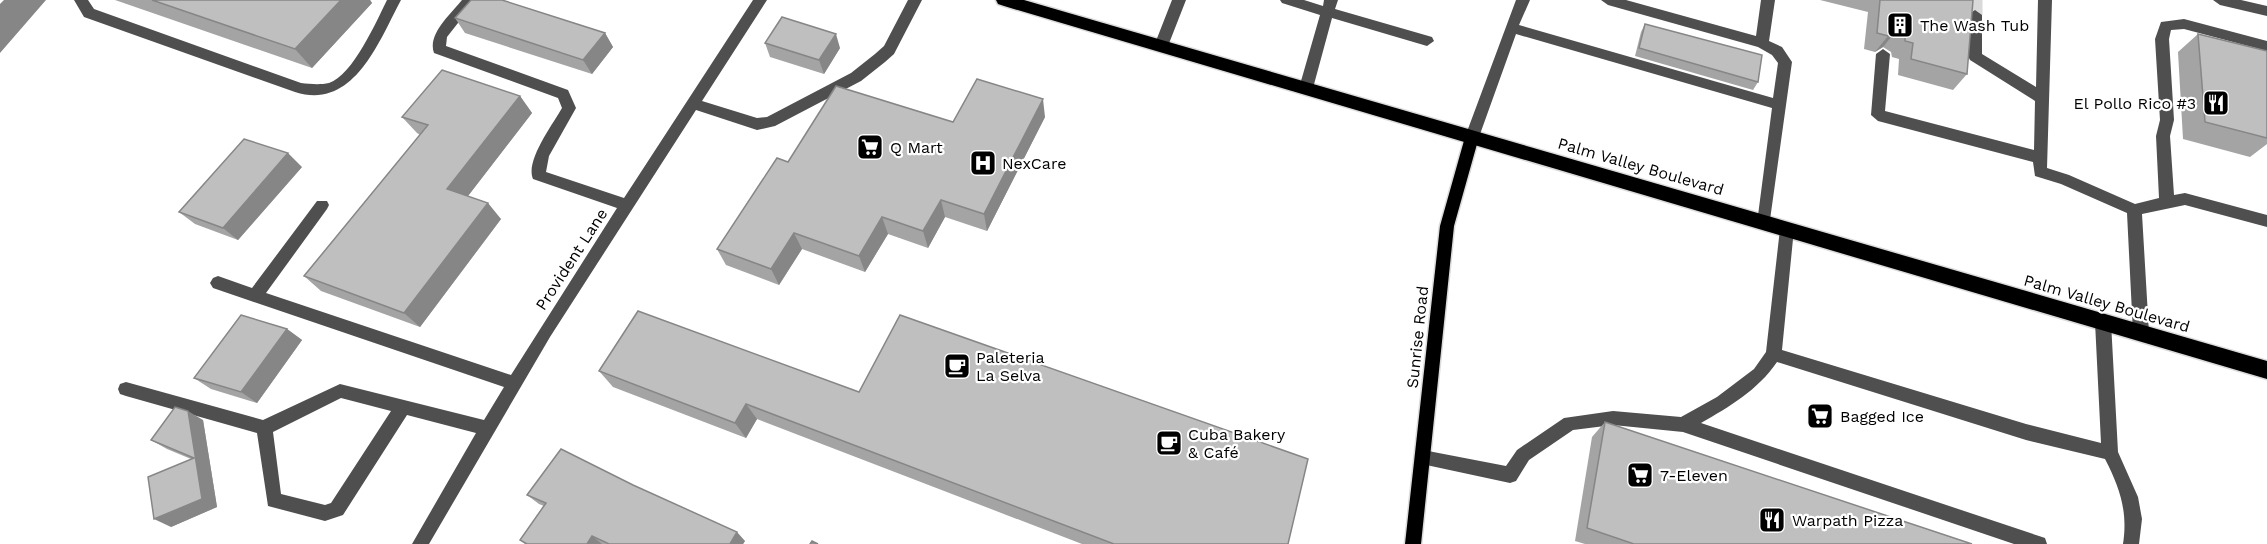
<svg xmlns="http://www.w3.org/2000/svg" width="2267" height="544" font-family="'Work Sans',sans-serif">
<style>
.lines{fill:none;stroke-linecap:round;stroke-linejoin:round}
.minor-tunnel{stroke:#d9d9d9;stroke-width:15;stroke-dasharray:15 8;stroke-linecap:butt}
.major-casing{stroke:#dbdbdb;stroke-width:3}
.highway-casing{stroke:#dbdbdb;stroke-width:3}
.minor{fill:#4f4f4f;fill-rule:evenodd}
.major{fill:#000;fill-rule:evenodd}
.highway{fill:#000;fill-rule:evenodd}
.wall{fill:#a4a4a4}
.shaded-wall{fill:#868686}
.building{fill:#bfbfbf;stroke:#868686;stroke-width:1.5}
.labels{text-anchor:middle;stroke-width:4.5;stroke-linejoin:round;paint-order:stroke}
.poi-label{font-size:16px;fill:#000;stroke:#fff;text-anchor:start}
.street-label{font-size:16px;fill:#000;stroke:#fff}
</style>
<rect width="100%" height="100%" fill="#fff"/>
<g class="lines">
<path class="minor-tunnel" d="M 1975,0 L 1975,15"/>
<defs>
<path id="major" d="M 1472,131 L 1477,133 L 1479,137 L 1454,226 L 1421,544 L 1405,544 L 1440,226 L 1465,137 L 1467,133 Z"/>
<path id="highway" d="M 996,0 L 1024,0 L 2267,361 L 2267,379 L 1004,6 L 998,4 Z"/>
</defs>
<use href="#major" class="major-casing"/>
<use href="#highway" class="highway-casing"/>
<path class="minor" d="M 74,0 L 88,0 L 94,9 L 301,83 C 310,84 320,85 329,83 C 353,75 376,22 387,0 L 401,0 C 379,41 354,111 295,92 L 84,17 Z
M 462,0 L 476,0 L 447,37 L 446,46 L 568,90 L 576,108 L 549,156 L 546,172 L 624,198 L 753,0 L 767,0 L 702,101 L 757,118 L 767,117 L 851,73 L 875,54 L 884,46 L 908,0 L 922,0 L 894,54 L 885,62 L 861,81 L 775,126 L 757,130 L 696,110 L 550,337 L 429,544 L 412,544 L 476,433 L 407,415 L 343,515 L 325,521 L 268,506 L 257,433 L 126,396 L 120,394 L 118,389 L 120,384 L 126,382 L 263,420 L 340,384 L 484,420 L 504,387 L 213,288 L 210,283 L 213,278 L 218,276 L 252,288 L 317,201 L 327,201 L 329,205 L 327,209 L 266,293 L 511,375 L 617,208 L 533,179 C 525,161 553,124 562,108 L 558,98 L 434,53 C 427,34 451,14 462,0 ZM 341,398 L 391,411 L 331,503 L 325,505 L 281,494 L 273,432 Z
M 1172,0 L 1186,0 L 1168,46 L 1161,51 L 1154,46 Z
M 1280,0 L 1304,0 L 1323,6 L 1324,0 L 1338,0 L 1335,9 L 1432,37 L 1434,41 L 1427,46 L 1332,18 L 1313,88 L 1306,93 L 1299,88 L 1320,15 L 1282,3 Z
M 1516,0 L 1530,0 L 1519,25 L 1773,98 L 1778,63 L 1772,55 L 1758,47 L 1608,5 L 1601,0 L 1626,0 L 1756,36 L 1761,0 L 1775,0 L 1769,41 L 1782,47 L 1792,62 L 1769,227 L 1764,229 L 1759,227 L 1757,223 L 1772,108 L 1516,34 L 1479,137 L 1477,141 L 1467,141 L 1465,137 Z
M 2038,0 L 2052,0 L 2047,168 L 2069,175 L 2135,204 L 2159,198 L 2156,136 L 2160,120 L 2155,39 L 2161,22 L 2184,19 L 2267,41 L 2267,51 L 2184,29 L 2171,30 L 2169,39 L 2174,120 L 2170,136 L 2174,195 L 2185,193 L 2267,215 L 2267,227 L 2185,205 L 2142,214 L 2149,333 L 2146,338 L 2141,340 L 2136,338 L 2133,333 L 2127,213 L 2061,184 L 2035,176 L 2033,162 L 1878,121 L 1871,115 L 1876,54 L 1883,49 L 1890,54 L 1885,111 L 2034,150 L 2035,101 L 1970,60 L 1968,56 L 1968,15 L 1975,10 L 1982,15 L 1982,54 L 2036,87 Z
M 2213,0 L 2241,0 L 2267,6 L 2267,16 L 2220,5 Z
M 1787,223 L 1792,225 L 1794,229 L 1782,350 L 2026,424 L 2101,443 L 2095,322 L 2098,317 L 2103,315 L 2108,317 L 2111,322 L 2118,452 L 2138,497 L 2142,519 L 2139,544 L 2123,544 C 2128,512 2120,488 2105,459 L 2026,440 L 1777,362 C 1758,390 1729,407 1701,423 L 2039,536 L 2045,538 L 2047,544 L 2014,544 L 1683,432 L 1613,425 L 1573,430 L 1529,460 L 1516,481 L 1510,483 L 1417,463 L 1415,458 L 1417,453 L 1423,450 L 1506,466 L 1517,450 L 1564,418 L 1613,411 L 1681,417 L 1717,397 L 1754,369 L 1766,352 L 1780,229 L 1782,225 Z"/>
<use href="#major" class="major"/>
<use href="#highway" class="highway"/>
</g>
<path class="wall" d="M 115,0 L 370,0 L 372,3 L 312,68 Z
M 1820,0 L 1973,0 L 1967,74 L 1953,90 L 1898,75 L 1899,59 L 1892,57 L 1891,52 L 1883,47 L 1875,52 L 1864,49 L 1868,12 Z
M 455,18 L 605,33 L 613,47 L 592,74 L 465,33 Z
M 1645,24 L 1758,82 L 1753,90 L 1635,56 L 1641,32 Z
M 2198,34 L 2267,138 L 2267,144 L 2250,157 L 2183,139 L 2178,52 Z
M 765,43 L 840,48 L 824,74 L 770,57 Z
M 520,96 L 532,113 L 468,196 L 501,219 L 420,327 L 321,291 L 304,276 L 420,135 L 417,133 L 402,117 Z
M 1045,117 L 987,231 L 945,217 L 928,248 L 888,234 L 865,272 L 802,249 L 779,285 L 726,265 L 717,249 L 788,162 L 953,122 Z
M 302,167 L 238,240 L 195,224 L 179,212 Z
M 287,329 L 302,340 L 257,403 L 211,389 L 194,378 Z
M 599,371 L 859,392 L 1288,544 L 1082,544 L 757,419 L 746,438 L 613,387 Z
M 203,420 L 217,507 L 171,527 L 191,459 L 167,449 L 151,440 Z
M 1605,422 L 1972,544 L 1585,544 L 1575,541 L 1592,437 Z
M 527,495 L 745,541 L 743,544 L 525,544 L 520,540 L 544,506 L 539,504 Z"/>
<path class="shaded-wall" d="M 4,0 L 46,0 L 0,53 L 0,4 Z
M 341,0 L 370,0 L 372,3 L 312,68 L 295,49 Z
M 1896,31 L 1883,47 L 1875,52 L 1888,36 Z
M 605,33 L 613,47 L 592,74 L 583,60 Z
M 836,34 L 840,48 L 824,74 L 819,60 Z
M 520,96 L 532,113 L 461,205 L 447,189 Z
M 1043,99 L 1045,117 L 987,231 L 984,214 Z
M 288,153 L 302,167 L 238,240 L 223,228 Z
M 941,200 L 945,217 L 928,248 L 923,231 Z
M 488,203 L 501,219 L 420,327 L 404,313 Z
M 882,217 L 888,234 L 865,272 L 859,256 Z
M 794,233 L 802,249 L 779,285 L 771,269 Z
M 287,329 L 302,340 L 257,403 L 241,392 Z
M 746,404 L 757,419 L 746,438 L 735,423 Z
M 188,411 L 203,420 L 217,507 L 171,527 L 154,519 L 202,499 Z
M 737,532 L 745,541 L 743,544 L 730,544 Z
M 592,536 L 602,544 L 587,544 Z"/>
<path class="building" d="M 152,0 L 341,0 L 295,49 Z
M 471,0 L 502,0 L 605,33 L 583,60 L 455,18 Z
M 1880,0 L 1973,0 L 1967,74 L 1911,59 L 1913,43 L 1905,41 L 1905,36 L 1896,31 L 1888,36 L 1877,33 Z
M 782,17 L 836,34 L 819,60 L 765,43 Z
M 1645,24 L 1762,55 L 1758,82 L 1639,48 Z
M 2198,34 L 2267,51 L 2267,138 L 2205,122 Z
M 442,70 L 520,96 L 447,189 L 488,203 L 404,313 L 304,276 L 428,125 L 402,117 Z
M 977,79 L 1043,99 L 984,214 L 941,200 L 923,231 L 882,217 L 859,256 L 794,233 L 771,269 L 717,249 L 777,158 L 788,162 L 836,86 L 953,122 Z
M 244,139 L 288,153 L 223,228 L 179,212 Z
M 638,311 L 859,392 L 900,315 L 1308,459 L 1288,544 L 1114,544 L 746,404 L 735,423 L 599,371 Z
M 241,315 L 287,329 L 241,392 L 194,378 Z
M 175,407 L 188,411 L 202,499 L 154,519 L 148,477 L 194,458 L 151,440 Z
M 1605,422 L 1972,544 L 1634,544 L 1587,528 Z
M 561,449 L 633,485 L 737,532 L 730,544 L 609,544 L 592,536 L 587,544 L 527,544 L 520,540 L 546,503 L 527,495 Z
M 812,541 L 818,544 L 810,544 Z"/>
<defs>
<symbol id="building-square" viewBox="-11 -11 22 22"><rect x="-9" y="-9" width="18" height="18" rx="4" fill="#000" stroke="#fff"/><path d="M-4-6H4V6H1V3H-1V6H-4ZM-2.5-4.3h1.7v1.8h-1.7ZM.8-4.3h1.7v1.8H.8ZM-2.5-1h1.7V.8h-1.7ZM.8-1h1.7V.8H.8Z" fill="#fff"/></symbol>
<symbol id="restaurant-square" viewBox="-11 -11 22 22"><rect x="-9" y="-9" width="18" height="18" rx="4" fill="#000" stroke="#fff"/><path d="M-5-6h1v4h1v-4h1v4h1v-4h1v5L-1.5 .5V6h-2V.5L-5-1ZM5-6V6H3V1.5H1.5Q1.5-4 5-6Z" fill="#fff"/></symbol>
<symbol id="supermarket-square" viewBox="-11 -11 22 22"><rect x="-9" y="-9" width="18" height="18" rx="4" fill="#000" stroke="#fff"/><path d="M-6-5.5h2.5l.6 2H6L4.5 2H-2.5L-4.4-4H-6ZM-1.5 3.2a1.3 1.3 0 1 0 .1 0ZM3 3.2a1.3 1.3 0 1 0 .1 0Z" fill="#fff"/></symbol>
<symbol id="hospital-square" viewBox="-11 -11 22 22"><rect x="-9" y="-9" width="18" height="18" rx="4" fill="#000" stroke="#fff"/><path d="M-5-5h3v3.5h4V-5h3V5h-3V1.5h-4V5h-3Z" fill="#fff"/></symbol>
<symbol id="cafe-square" viewBox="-11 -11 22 22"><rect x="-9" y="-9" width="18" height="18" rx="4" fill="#000" stroke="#fff"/><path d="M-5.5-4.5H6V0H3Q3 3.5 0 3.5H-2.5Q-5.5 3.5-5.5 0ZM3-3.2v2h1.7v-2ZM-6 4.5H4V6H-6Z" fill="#fff"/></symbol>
</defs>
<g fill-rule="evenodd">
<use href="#building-square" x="1885" y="10" width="30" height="30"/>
<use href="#restaurant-square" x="2201" y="88" width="30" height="30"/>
<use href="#supermarket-square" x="855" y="132" width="30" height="30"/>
<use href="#hospital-square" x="968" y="148" width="30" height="30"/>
<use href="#cafe-square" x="942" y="351" width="30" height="30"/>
<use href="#supermarket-square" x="1805" y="401" width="30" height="30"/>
<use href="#cafe-square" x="1154" y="428" width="30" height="30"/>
<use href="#supermarket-square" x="1625" y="460" width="30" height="30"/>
<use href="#restaurant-square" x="1757" y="505" width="30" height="30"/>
</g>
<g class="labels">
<g class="poi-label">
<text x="1920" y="31">The Wash Tub</text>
<text x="2196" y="109" text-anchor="end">El Pollo Rico #3</text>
<text x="890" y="153">Q Mart</text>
<text x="1002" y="169">NexCare</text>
<text x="976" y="363">Paleteria<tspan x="976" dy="18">La Selva</tspan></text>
<text x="1840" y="422">Bagged Ice</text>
<text x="1188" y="440">Cuba Bakery<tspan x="1188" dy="18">&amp; Café</tspan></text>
<text x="1660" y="481">7-Eleven</text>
<text x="1792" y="526">Warpath Pizza</text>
</g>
<g class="street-label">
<text transform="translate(1641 166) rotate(16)" y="6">Palm Valley Boulevard</text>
<text transform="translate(571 259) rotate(-57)" y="6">Provident Lane</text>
<text transform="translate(2107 303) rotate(16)" y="6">Palm Valley Boulevard</text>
<text transform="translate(1417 337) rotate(-84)" y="6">Sunrise Road</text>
</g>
</g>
</svg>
